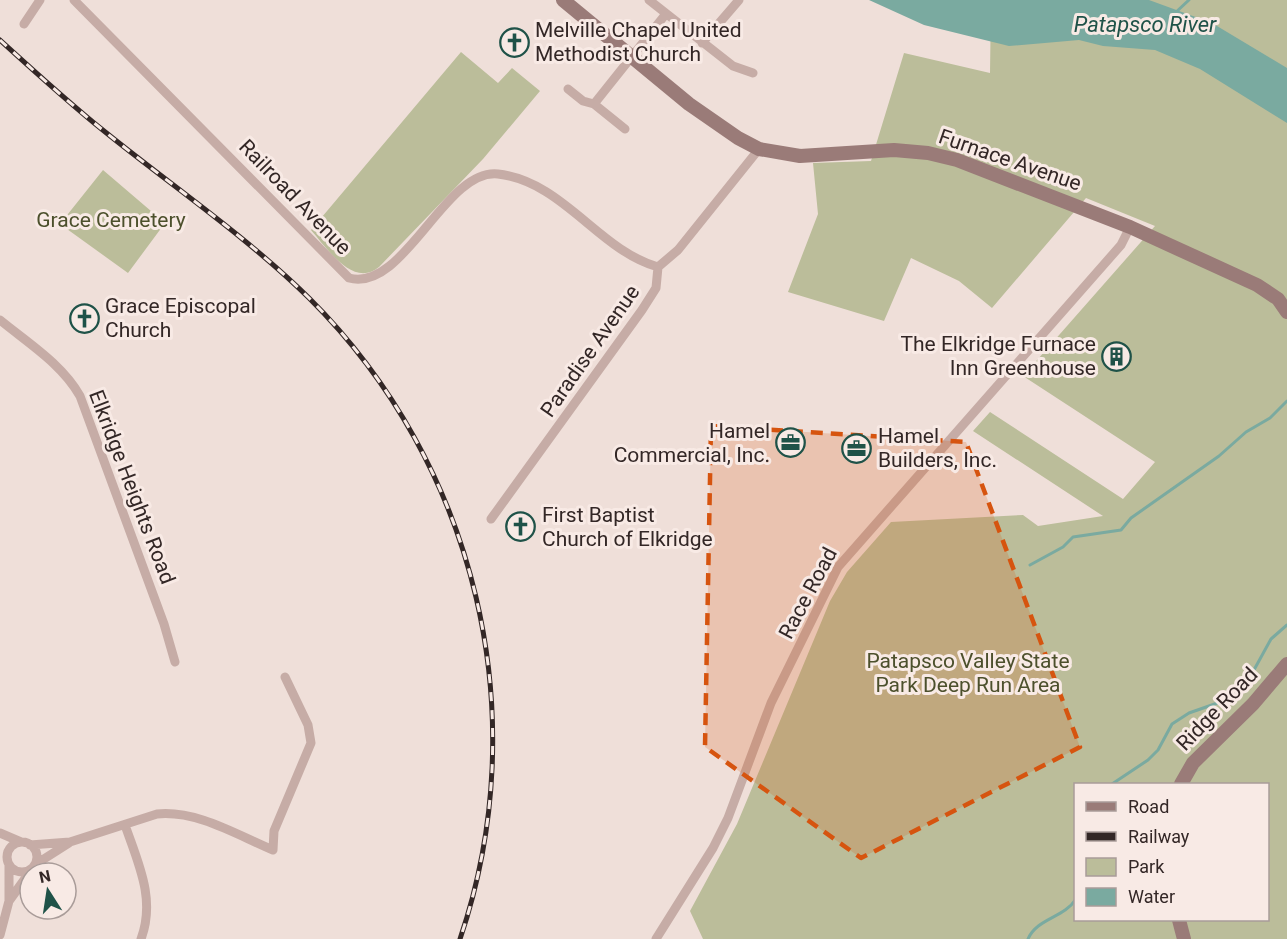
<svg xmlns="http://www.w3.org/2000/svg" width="1287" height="939" font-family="Roboto,sans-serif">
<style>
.green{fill:#bbbd9a;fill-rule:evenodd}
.water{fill:#7aaaa0}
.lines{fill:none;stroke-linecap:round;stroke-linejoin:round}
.stream{stroke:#7aaaa0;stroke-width:3}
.street{stroke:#c6aca6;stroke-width:9}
.secondary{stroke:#9a7b78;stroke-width:14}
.rail-casing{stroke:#332726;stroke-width:5}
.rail{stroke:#f8eae5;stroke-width:3;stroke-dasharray:9;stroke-linecap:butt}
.marked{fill:#d6540f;fill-opacity:0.2;stroke:#d6540f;stroke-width:4.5;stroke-dasharray:12 8;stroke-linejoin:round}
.labels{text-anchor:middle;stroke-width:6;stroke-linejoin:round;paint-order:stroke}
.poi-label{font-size:21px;fill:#332726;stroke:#f8eae5;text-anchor:start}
.street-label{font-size:21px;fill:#332726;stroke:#f8eae5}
.park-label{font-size:21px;fill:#4c502c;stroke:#f8eae5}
.water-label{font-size:22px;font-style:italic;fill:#1f5248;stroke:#f8eae5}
</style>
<rect width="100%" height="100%" fill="#efdfd9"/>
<path class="green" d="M 991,0 L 1287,0 L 1287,939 L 703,939 L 690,911 L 737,824 L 830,601 L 847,572 L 891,522 L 1023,515 L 1038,526 L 1103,516 L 973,431 L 990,412 L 1123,499 L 1155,462 L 1023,376 L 1155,226 L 1086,198 L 992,308 L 959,281 L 911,258 L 884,321 L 788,292 L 818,214 L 813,163 L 871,161 L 904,53 L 990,73 ZM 1076,784 L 1268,784 L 1268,920 L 1076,920 Z
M 461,52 L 498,83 L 512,68 L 540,91 L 483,159 L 379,267 C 353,289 326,247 311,230 Z
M 103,170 L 165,223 L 128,273 L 60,224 Z"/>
<path class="water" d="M 869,0 L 1149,0 L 1212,23 L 1287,68 L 1287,123 L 1200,69 L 1155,50 L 1103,46 L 1079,40 L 1009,46 L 924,25 Z"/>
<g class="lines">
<path class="stream" d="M 1175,13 L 1189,0
M 1030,565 L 1063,547 L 1073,537 L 1121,530 L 1131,518 L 1219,456 L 1246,432 L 1270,418 L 1287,401
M 1112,784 L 1148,760 L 1158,750 L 1172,724 L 1189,713 L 1226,700 L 1237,693 L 1249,679 L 1271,639 L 1287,625
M 1028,939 C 1037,918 1064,918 1076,899"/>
<path class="street" d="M 74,0 L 349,278 C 404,293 445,168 498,174 C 564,182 598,250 658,267
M 649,0 L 733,66 L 753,73
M 24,24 L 40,0
M 702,43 L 739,0
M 568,89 L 583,101 L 594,104 L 625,129
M 594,104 L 665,15
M 0,320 C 28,343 62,364 80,396 L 164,624 L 175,662
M 491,519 L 642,310 L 656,288 L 658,267 L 678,250 L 759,149
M 125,825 C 138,863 156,899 141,939
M 0,833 L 21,842
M7 857a15 15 0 1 1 30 0a15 15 0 1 1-30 0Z
M 30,845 L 70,842 L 157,814 C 197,810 237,835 273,850 L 274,831 L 311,743 L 308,725 L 285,677
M 36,864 L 69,843
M 9,901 L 32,869
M 0,935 L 9,901 L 9,865
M 656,939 L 713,848 L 728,818 L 771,703 L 838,567 L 1121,245 L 1130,227"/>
<path class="secondary" d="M 563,0 L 689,104 L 738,138 L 759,149 L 800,156 L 894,150 L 928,153 L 957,160 L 1130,227 L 1257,285 L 1278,299 L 1287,312
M 1181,784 L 1193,763 L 1253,704 L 1287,664
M 1179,920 L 1184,939"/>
<defs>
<path id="rail" d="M 0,40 C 34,71 68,102 104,131 C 172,186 246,236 309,298 C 477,465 536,715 460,939"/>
</defs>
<use href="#rail" class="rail-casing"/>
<use href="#rail" class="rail"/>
</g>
<path class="marked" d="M 711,426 L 966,442 L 1080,747 L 861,858 L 705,747 Z"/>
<defs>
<symbol id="church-ring" viewBox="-11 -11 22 22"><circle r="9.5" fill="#f8eae5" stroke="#1f5248" stroke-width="1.5"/><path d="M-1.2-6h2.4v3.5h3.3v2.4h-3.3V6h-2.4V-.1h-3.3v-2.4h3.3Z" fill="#1f5248"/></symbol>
<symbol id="building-ring" viewBox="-11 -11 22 22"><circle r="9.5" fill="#f8eae5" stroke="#1f5248" stroke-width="1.5"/><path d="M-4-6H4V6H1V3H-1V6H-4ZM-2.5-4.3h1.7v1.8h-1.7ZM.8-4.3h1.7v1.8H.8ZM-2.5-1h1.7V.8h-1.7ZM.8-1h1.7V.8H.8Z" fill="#1f5248"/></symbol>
<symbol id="office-ring" viewBox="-11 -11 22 22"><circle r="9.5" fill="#f8eae5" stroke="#1f5248" stroke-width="1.5"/><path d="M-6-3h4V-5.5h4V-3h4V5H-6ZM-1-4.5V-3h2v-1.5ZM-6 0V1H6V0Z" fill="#1f5248"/></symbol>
</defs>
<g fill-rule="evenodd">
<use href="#church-ring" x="498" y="26" width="33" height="33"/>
<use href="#church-ring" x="68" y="302" width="33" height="33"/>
<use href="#building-ring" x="1100" y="340" width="33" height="33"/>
<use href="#office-ring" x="774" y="426" width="33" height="33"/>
<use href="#office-ring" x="840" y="432" width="33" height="33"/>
<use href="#church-ring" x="504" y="510" width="33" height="33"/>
</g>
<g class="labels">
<g class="poi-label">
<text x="535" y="37">Melville Chapel United<tspan x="535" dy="24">Methodist Church</tspan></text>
<text x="105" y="313">Grace Episcopal<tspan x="105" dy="24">Church</tspan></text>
<text x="1096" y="351" text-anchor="end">The Elkridge Furnace<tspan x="1096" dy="24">Inn Greenhouse</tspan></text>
<text x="770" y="438" text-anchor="end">Hamel<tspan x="770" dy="24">Commercial, Inc.</tspan></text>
<text x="878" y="443">Hamel<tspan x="878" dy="24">Builders, Inc.</tspan></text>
<text x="542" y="522">First Baptist<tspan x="542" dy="24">Church of Elkridge</tspan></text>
</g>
<g class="street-label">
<text transform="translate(1010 160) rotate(19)" y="7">Furnace Avenue</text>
<text transform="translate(295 197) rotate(46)" y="7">Railroad Avenue</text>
<text transform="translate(590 351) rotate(-55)" y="7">Paradise Avenue</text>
<text transform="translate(132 487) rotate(69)" y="7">Elkridge Heights Road</text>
<text transform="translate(808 593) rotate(-62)" y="7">Race Road</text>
<text transform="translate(1217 709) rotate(-46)" y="7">Ridge Road</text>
</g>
<g class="park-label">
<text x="111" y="227">Grace Cemetery</text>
<text x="968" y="668">Patapsco Valley State<tspan x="968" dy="24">Park Deep Run Area</tspan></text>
</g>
<g class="water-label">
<text x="1145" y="32">Patapsco River</text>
</g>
</g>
<rect x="1074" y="783" width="195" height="138" fill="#f8eae5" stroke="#a99c99" stroke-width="1.5"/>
<rect x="1086" y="802" width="30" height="9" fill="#9a7b78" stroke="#a99c99" stroke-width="1.5"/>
<text x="1128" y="813" font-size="18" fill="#332726">Road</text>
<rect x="1086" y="832" width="30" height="9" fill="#332726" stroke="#a99c99" stroke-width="1.5"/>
<text x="1128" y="843" font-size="18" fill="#332726">Railway</text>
<rect x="1086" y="858" width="30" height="18" fill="#bbbd9a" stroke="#a99c99" stroke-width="1.5"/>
<text x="1128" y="873" font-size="18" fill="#332726">Park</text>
<rect x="1086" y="888" width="30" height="18" fill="#7aaaa0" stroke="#a99c99" stroke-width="1.5"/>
<text x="1128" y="903" font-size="18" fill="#332726">Water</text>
<g transform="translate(48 891) rotate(348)"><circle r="28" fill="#f8eae5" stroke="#a99c99" stroke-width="1.5"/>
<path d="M0-4.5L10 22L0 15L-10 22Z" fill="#1f5248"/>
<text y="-9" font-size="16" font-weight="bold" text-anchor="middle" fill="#332726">N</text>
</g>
</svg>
